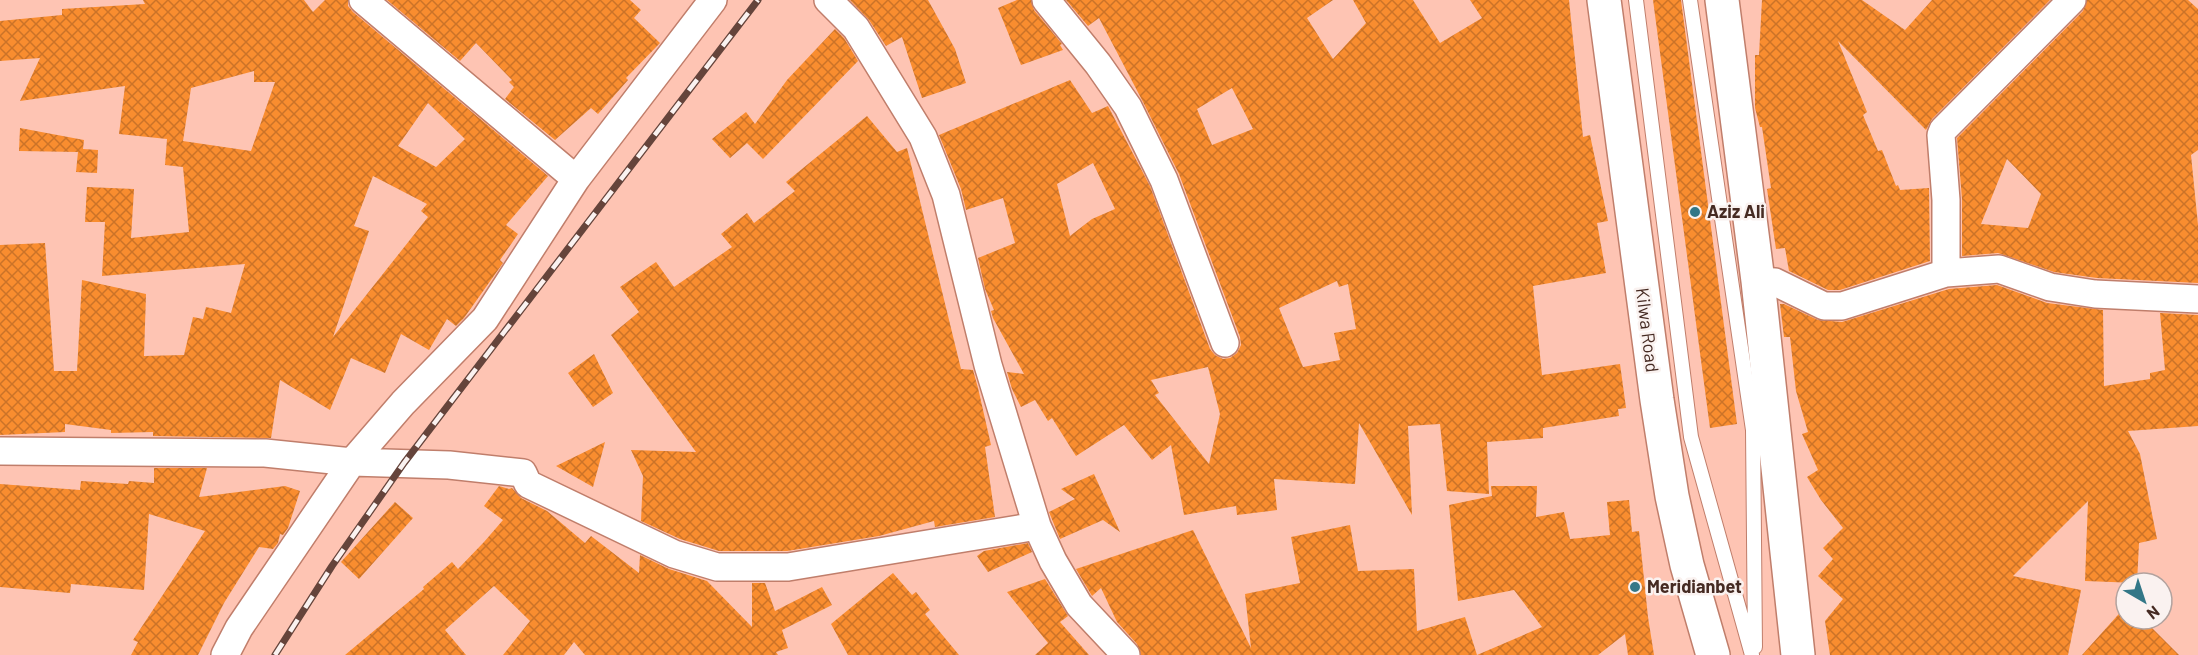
<svg xmlns="http://www.w3.org/2000/svg" width="2198" height="655" font-family="Barlow,sans-serif">
<style>
.building{fill:url(#building-cross-hatch);fill-rule:evenodd}
.lines{fill:none;stroke-linecap:round;stroke-linejoin:round}
.lane-casing{stroke:#c07e6b;stroke-width:16}
.street-casing{stroke:#c07e6b;stroke-width:30}
.highway-casing{stroke:#c07e6b;stroke-width:36}
.lane{stroke:#fff;stroke-width:14}
.street{stroke:#fff;stroke-width:27}
.highway{stroke:#fff;stroke-width:33}
.rail-casing{stroke:#65443b;stroke-width:7}
.rail{stroke:#faf2f0;stroke-width:4.5;stroke-dasharray:14;stroke-linecap:butt}
.poi-dot{fill:#337787;stroke:#faf2f0;stroke-width:2}
.labels{text-anchor:middle;stroke-width:5;stroke-linejoin:round;paint-order:stroke}
.poi-label{font-size:18px;font-weight:bold;fill:#452a22;stroke:#faf2f0;text-anchor:start}
.street-label{font-size:18px;fill:#452a22;stroke:#faf2f0}
</style>
<defs>
<pattern id="building-cross-hatch" width="8" height="8" patternUnits="userSpaceOnUse" patternTransform="scale(1.5)"><rect width="8" height="8" fill="#f98d2f"/><path d="M0 0l8 8M0 8l8-8" fill="none" stroke="#cb7328"/></pattern>
</defs>
<rect width="100%" height="100%" fill="#fec4b3"/>
<path class="building" d="M 143,0 L 304,0 L 313,12 L 325,0 L 348,0 L 348,6 L 353,12 L 548,176 L 506,225 L 518,234 L 500,260 L 503,263 L 464,318 L 456,326 L 447,319 L 429,350 L 401,334 L 385,373 L 351,358 L 330,410 L 280,380 L 271,438 L 153,436 L 153,432 L 111,433 L 111,430 L 65,424 L 65,432 L 0,435 L 0,245 L 45,243 L 54,371 L 77,371 L 82,280 L 146,294 L 144,356 L 184,355 L 193,317 L 203,319 L 206,307 L 231,313 L 245,264 L 102,276 L 105,222 L 85,222 L 87,187 L 134,189 L 131,238 L 189,232 L 183,167 L 165,165 L 167,139 L 119,134 L 125,86 L 20,101 L 40,58 L 0,61 L 0,21 L 62,15 L 62,9 L 145,4 ZM 254,71 L 254,82 L 275,82 L 251,151 L 169,139 L 183,141 L 191,88 ZM 428,103 L 465,139 L 436,167 L 398,146 ZM 373,176 L 427,204 L 421,211 L 428,217 L 333,337 L 369,231 L 354,226 Z
M 387,0 L 630,0 L 641,10 L 634,18 L 660,43 L 626,78 L 628,80 L 598,114 L 591,108 L 555,140 L 505,99 L 514,87 L 509,82 L 512,80 L 476,43 L 460,61 Z
M 850,0 L 928,0 L 955,49 L 966,83 L 922,98 L 902,37 L 886,46 L 869,20 Z
M 1017,0 L 1031,0 L 1034,10 L 1062,44 L 1060,45 L 1063,50 L 1021,65 L 998,8 Z
M 1066,0 L 1333,0 L 1307,18 L 1333,59 L 1366,23 L 1353,0 L 1413,0 L 1440,43 L 1482,18 L 1470,0 L 1569,0 L 1583,137 L 1590,135 L 1608,221 L 1597,223 L 1606,273 L 1533,286 L 1542,375 L 1620,364 L 1626,408 L 1618,409 L 1619,416 L 1543,428 L 1543,438 L 1487,442 L 1489,494 L 1447,491 L 1440,424 L 1408,426 L 1412,515 L 1359,423 L 1355,484 L 1274,479 L 1277,510 L 1237,515 L 1236,506 L 1184,515 L 1171,445 L 1152,460 L 1124,425 L 1076,456 L 1052,418 L 1048,421 L 1035,400 L 1021,407 L 1012,389 L 1007,372 L 1024,374 L 993,318 L 991,311 L 994,310 L 985,289 L 978,258 L 1015,243 L 1003,198 L 966,210 L 961,189 L 939,135 L 1070,80 L 1092,113 L 1108,106 L 1150,186 L 1210,349 L 1215,355 L 1223,359 L 1230,358 L 1237,353 L 1241,345 L 1240,337 L 1179,174 L 1142,100 L 1099,18 L 1088,26 ZM 1232,88 L 1253,129 L 1212,145 L 1197,109 ZM 1093,163 L 1115,209 L 1092,219 L 1070,236 L 1057,184 ZM 1337,281 L 1339,287 L 1348,284 L 1356,329 L 1334,333 L 1340,360 L 1303,367 L 1279,308 ZM 1208,367 L 1220,414 L 1209,464 L 1155,395 L 1159,393 L 1151,380 Z
M 1653,0 L 1681,0 L 1737,424 L 1710,428 Z
M 1762,0 L 1862,0 L 1905,30 L 1932,0 L 2050,0 L 1932,119 L 1926,130 L 1838,41 L 1867,112 L 1863,115 L 1878,151 L 1882,150 L 1896,186 L 1898,185 L 1900,190 L 1929,188 L 1930,261 L 1840,290 L 1828,290 L 1789,271 L 1785,248 L 1776,249 L 1767,189 L 1771,188 L 1762,127 L 1760,127 L 1755,108 L 1755,55 L 1759,55 Z
M 2087,0 L 2188,0 L 2198,9 L 2198,150 L 2191,155 L 2198,225 L 2198,283 L 2097,278 L 2054,272 L 1998,253 L 1962,256 L 1962,199 L 1957,138 L 2083,11 ZM 2007,159 L 2041,194 L 2028,228 L 1981,224 Z
M 835,29 L 844,38 L 858,61 L 763,159 L 747,143 L 730,158 L 712,139 L 746,112 L 755,124 L 787,80 Z
M 867,116 L 897,152 L 907,148 L 961,369 L 973,370 L 978,388 L 991,445 L 985,447 L 995,517 L 935,527 L 934,521 L 879,536 L 787,551 L 719,551 L 680,539 L 641,521 L 643,476 L 631,450 L 696,452 L 611,335 L 639,312 L 620,287 L 656,262 L 674,287 L 732,247 L 721,234 L 747,213 L 754,223 L 795,191 L 786,182 Z
M 20,128 L 84,140 L 83,149 L 98,150 L 97,173 L 76,172 L 78,152 L 19,151 Z
M 1997,285 L 2047,303 L 2103,310 L 2104,386 L 2150,379 L 2150,373 L 2165,370 L 2160,313 L 2198,315 L 2198,426 L 2128,431 L 2140,454 L 2157,539 L 2139,543 L 2137,583 L 2085,581 L 2088,501 L 2013,576 L 2081,590 L 2068,655 L 1830,655 L 1825,621 L 1843,599 L 1818,576 L 1833,559 L 1823,548 L 1843,528 L 1821,500 L 1807,477 L 1818,470 L 1802,434 L 1808,432 L 1796,391 L 1790,337 L 1784,337 L 1780,304 L 1784,304 L 1818,320 L 1842,322 L 1949,289 Z
M 594,354 L 613,393 L 593,407 L 568,373 Z
M 605,442 L 593,487 L 556,466 Z
M 154,468 L 207,468 L 199,497 L 285,486 L 300,491 L 288,528 L 283,535 L 280,534 L 278,543 L 273,549 L 259,547 L 224,603 L 198,655 L 131,655 L 138,642 L 133,640 L 205,531 L 149,514 L 144,590 L 71,584 L 70,593 L 0,587 L 0,484 L 80,490 L 81,481 L 128,484 L 129,481 L 154,483 Z
M 1094,474 L 1120,532 L 1103,520 L 1060,539 L 1049,512 L 1075,499 L 1061,489 Z
M 499,486 L 509,489 L 512,488 L 521,498 L 547,511 L 585,543 L 591,536 L 639,573 L 640,555 L 669,569 L 707,581 L 752,627 L 752,583 L 765,583 L 775,611 L 822,587 L 832,605 L 782,630 L 788,648 L 776,652 L 778,655 L 585,655 L 574,642 L 564,655 L 503,655 L 530,621 L 494,586 L 445,630 L 466,655 L 345,655 L 424,589 L 423,587 L 452,562 L 458,569 L 484,542 L 503,520 L 484,506 Z
M 1491,486 L 1537,486 L 1536,517 L 1564,512 L 1570,539 L 1610,535 L 1607,502 L 1629,500 L 1632,532 L 1639,531 L 1648,617 L 1654,655 L 1628,655 L 1625,634 L 1598,655 L 1141,655 L 1137,644 L 1117,622 L 1101,588 L 1092,596 L 1076,569 L 1193,530 L 1251,648 L 1245,594 L 1300,583 L 1291,537 L 1350,525 L 1358,571 L 1414,569 L 1417,631 L 1465,617 L 1477,655 L 1542,627 L 1514,590 L 1458,601 L 1449,505 L 1492,496 Z
M 395,502 L 413,518 L 359,579 L 341,562 Z
M 1028,543 L 1032,552 L 988,572 L 977,556 L 984,551 Z
M 893,573 L 912,595 L 916,592 L 930,610 L 925,614 L 959,655 L 848,655 L 831,624 Z
M 1045,579 L 1068,616 L 1060,622 L 1089,655 L 1035,655 L 1048,643 L 1007,592 Z
M 2126,606 L 2126,619 L 2143,619 L 2179,655 L 2082,655 Z"/>
<g class="lines">
<defs>
<path id="lane" d="M 1636,0 L 1691,437 L 1752,655
M 1690,0 L 1753,430 L 1755,647"/>
<path id="street" d="M 363,0 L 576,179
M 828,0 L 856,28 L 923,137 L 946,195 L 988,365 L 1037,526 L 1053,561 L 1079,605 L 1126,655
M 1046,0 L 1098,64 L 1128,107 L 1164,180 L 1225,343
M 1946,273 L 1946,200 L 1941,135 L 1943,130 L 2072,0
M 1758,281 L 1775,282 L 1824,306 L 1842,306 L 1946,273 L 1999,269 L 2050,287 L 2095,294 L 2198,299
M 0,451 L 265,453 L 352,462 L 449,465 L 523,473 L 528,484 L 674,554 L 717,567 L 788,567 L 1037,526
M 225,655 L 239,628 L 352,462 L 403,403 L 485,319 L 576,179 L 713,0"/>
<path id="highway" d="M 1604,0 L 1657,400 L 1672,496 L 1687,565 L 1713,655
M 1722,0 L 1758,281 L 1798,655"/>
</defs>
<use href="#lane" class="lane-casing"/>
<use href="#street" class="street-casing"/>
<use href="#highway" class="highway-casing"/>
<use href="#lane" class="lane"/>
<use href="#street" class="street"/>
<use href="#highway" class="highway"/>
<defs>
<path id="rail" d="M 275,655 L 332,566 L 404,463 L 758,0"/>
</defs>
<use href="#rail" class="rail-casing"/>
<use href="#rail" class="rail"/>
</g>
<g class="poi-dot">
<circle cx="1695" cy="212" r="6"/>
<circle cx="1635" cy="587" r="6"/>
</g>
<g class="labels">
<g class="poi-label">
<text x="1707" y="218">Aziz Ali</text>
<text x="1647" y="593">Meridianbet</text>
</g>
<g class="street-label">
<text transform="translate(1647 330) rotate(83)" y="6">Kilwa Road</text>
</g>
</g>
<g transform="translate(2144 601) rotate(141)"><circle r="28" fill="#faf2f0" stroke="#b2a29e" stroke-width="1.5"/>
<path d="M0-4.5L10 22L0 15L-10 22Z" fill="#337787"/>
<text y="-9" font-size="16" font-weight="bold" text-anchor="middle" fill="#452a22">N</text>
</g>
</svg>
